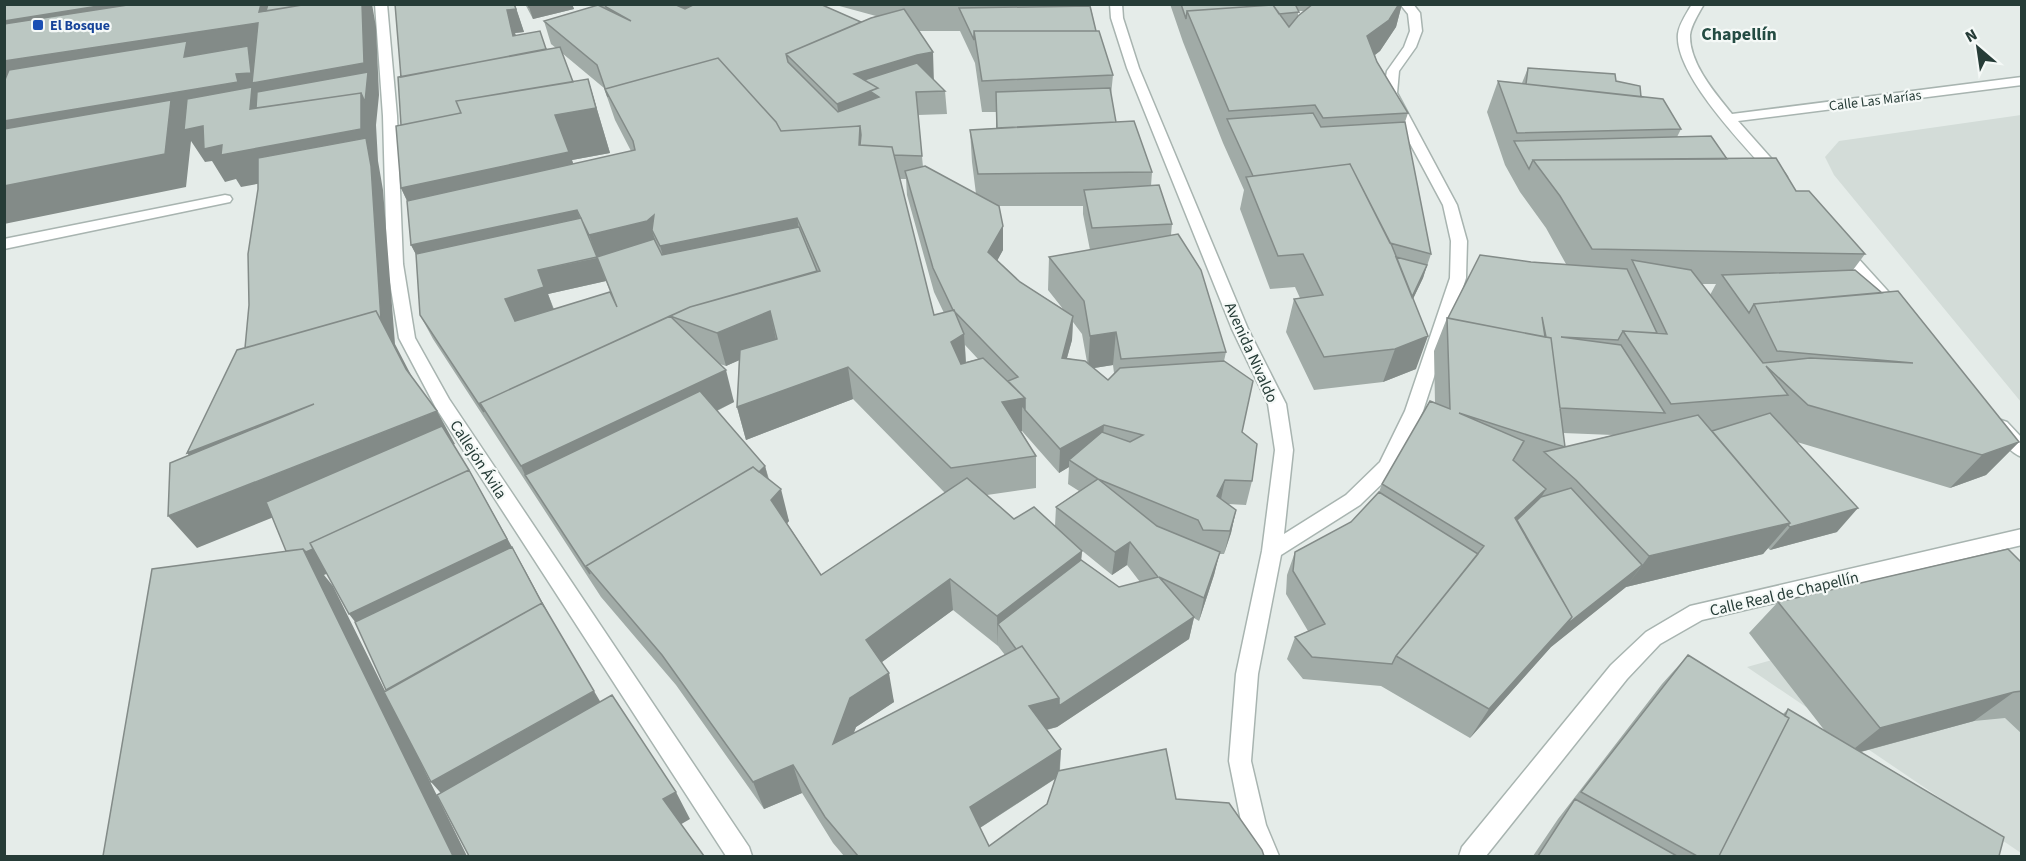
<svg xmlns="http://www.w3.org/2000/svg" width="2026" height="861" font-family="'Source Sans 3',sans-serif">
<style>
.built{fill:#d3dcd8}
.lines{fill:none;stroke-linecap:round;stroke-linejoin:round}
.minor-casing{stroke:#a8b4b0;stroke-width:3}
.minor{fill:#fff;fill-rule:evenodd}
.wall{fill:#a1aba7;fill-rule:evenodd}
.shaded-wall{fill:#838b88}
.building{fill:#bbc7c2;stroke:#838b88;stroke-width:1.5}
.transit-dot{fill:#1a4fb4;stroke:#f5f9f7;stroke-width:2}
.labels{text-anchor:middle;stroke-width:4.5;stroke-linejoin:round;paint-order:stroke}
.far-transit-label{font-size:14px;font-weight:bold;fill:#164399;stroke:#f5f9f7;text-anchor:start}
.far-street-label{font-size:14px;fill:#263c37;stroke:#f5f9f7}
.street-label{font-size:16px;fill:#263c37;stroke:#f5f9f7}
.far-district-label{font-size:18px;font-weight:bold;fill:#244c43;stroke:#f5f9f7}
</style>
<rect width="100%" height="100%" fill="#e5ece9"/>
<path class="built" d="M 2021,115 L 2022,115 L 2021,402 L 1834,175 L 1825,157 L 1839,141 Z
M 2021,590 L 2021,853 L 1747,667 Z"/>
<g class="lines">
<defs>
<path id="minor" d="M 375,4 L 387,4 L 397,116 L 403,264 L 415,338 L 449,399 L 749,847 L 752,856 L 726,856 L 436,408 L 399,338 L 387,264 L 383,116 Z
M 1110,4 L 1122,4 L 1123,18 L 1139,68 L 1248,329 L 1286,404 L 1293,450 L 1284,534 L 1346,495 L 1380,462 L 1405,411 L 1450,278 L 1451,241 L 1443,205 L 1383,93 L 1387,71 L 1404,47 L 1410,31 L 1408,14 L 1400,4 L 1413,4 L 1420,13 L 1422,31 L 1416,47 L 1399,71 L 1397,93 L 1457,205 L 1467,241 L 1466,278 L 1423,411 L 1394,472 L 1360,505 L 1281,555 L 1258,674 L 1251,761 L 1266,825 L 1279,856 L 1255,856 L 1242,826 L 1229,761 L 1236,674 L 1262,551 L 1275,450 L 1268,404 L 1232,329 L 1127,68 L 1111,18 Z
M 1692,4 L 1704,4 C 1699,13 1691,25 1690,35 C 1689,63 1715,93 1732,114 L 2022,77 L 2022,85 L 1738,121 L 1785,174 L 1787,177 L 1785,180 L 1775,180 C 1748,150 1674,75 1678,34 C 1679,24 1687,13 1692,4 Z
M 225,195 L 230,196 L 232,199 L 230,202 L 4,249 L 4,239 Z
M 1841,243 L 1846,245 L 1896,300 L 1898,304 L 1896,308 L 1884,308 L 1836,251 L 1833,248 L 1836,245 Z
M 2001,420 L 2007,422 L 2022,438 L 2022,457 C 2010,453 1998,437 1992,427 L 1995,422 Z
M 2022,529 L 2022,545 L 1702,620 L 1660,644 L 1627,679 L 1486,856 L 1459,856 L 1462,847 L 1611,665 L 1646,632 L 1690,606 Z"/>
</defs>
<use href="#minor" class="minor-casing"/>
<use href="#minor" class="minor"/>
</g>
<path class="wall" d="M 525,4 L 572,4 L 574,9 L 533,19 Z
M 594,4 L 820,4 L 861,22 L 876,16 L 832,4 L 1090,4 L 1096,31 L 1113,75 L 1111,95 L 1116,122 L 1152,172 L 1151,186 L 1172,224 L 1171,235 L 1226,352 L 1224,361 L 1242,432 L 1252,481 L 1246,505 L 1228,504 L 1236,510 L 1231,533 L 1224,554 L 1219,554 L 1214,575 L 1199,621 L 1194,618 L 1189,639 L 1057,727 L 1047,730 L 1061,749 L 1060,770 L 1176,799 L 1264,856 L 844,856 L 833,843 L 802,793 L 764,809 L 676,685 L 601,597 L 433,339 L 420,315 L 416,254 L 411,245 L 407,201 L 401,188 L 401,77 L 515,5 L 524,32 L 515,33 L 516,35 L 546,49 L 556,48 L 551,44 L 544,21 L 595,6 ZM 919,31 L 960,31 L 975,63 L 982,112 L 996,112 L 996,128 L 970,130 L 972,162 L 976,194 L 923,167 L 918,115 L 947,114 L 945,91 L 934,80 ZM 562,53 L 604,88 L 615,120 L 631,151 L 573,164 L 572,160 L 610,153 L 588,79 L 573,82 ZM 900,179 L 906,179 L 907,195 L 934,292 L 944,313 L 934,315 ZM 999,206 L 1083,206 L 1083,214 L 1090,250 L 1049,257 L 1048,290 L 1063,309 L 1020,282 L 997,260 L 1003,250 L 1003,226 ZM 606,281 L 612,297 L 554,309 L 548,294 ZM 1073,322 L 1082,334 L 1087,362 L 1067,358 L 1072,340 ZM 965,345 L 978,359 L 966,362 ZM 739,360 L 737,407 L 746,440 L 853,399 L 945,493 L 821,575 L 787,523 L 789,521 L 769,479 L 765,466 L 717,411 L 734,402 L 720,364 L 726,366 ZM 1113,365 L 1114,373 L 1108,380 L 1094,368 ZM 1021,431 L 1022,431 L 1059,473 L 1069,467 L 1068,484 L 1079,491 L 1056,507 L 1055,526 L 1014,519 L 987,495 L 1036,488 L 1036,456 ZM 1080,549 L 1112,575 L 1127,565 L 1140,582 L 1119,587 L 1081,560 L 1082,551 ZM 953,610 L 998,646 L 1005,655 L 853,734 L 856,727 L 894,702 L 882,662 ZM 1055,779 L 1047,804 L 989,846 L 980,828 Z
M 1170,4 L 1402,4 L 1396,27 L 1380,51 L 1375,55 L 1377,62 L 1408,113 L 1405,122 L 1431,254 L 1423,278 L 1413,299 L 1416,369 L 1383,382 L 1314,390 L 1286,332 L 1294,299 L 1300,298 L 1295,287 L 1270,289 L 1240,209 L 1244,190 L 1223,143 L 1183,42 ZM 1298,11 L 1305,11 L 1298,16 Z
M 1528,68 L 1616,81 L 1641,97 L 1681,129 L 1677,137 L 1727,159 L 1796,191 L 1865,254 L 1853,270 L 2019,442 L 1986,475 L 1950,488 L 1797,442 L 1837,532 L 1770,550 L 1768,548 L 1763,554 L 1626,587 L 1551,647 L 1470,738 L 1381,686 L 1303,679 L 1287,659 L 1295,637 L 1308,631 L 1286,594 L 1287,575 L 1295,552 L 1351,522 L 1379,492 L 1382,484 L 1435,403 L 1434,351 L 1447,318 L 1531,262 L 1566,264 L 1546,228 L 1520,192 L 1505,165 L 1487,112 L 1498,81 L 1522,83 ZM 1701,284 L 1716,284 L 1710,295 ZM 1563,433 L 1613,435 L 1565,447 Z
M 2022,563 L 2022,734 L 2005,718 L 1974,721 L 1861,752 L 1999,856 L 1533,856 L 1558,819 L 1662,684 L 1688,655 L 1783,714 L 1788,709 L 1825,731 L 1749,633 L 1778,602 Z"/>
<path class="shaded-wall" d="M 27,4 L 372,4 L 376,27 L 379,95 L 376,125 L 378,161 L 383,190 L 395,344 L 425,402 L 261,383 L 370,163 L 241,187 L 236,179 L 225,182 L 212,161 L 205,162 L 191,141 L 186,187 L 4,224 L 4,61 L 262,16 L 4,52 L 4,21 Z
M 506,4 L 519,4 L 515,5 L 524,32 L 515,33 L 521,59 L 513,36 Z
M 541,4 L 572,4 L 574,9 L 533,19 L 529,7 Z
M 667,4 L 723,4 L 672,24 Z
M 1399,4 L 1402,4 L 1396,27 L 1380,51 L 1359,67 L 1367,36 Z
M 933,52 L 934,84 L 919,86 L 863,154 L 842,136 L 837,104 L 854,74 L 917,55 Z
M 588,79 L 610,153 L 572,160 L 584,197 L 423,234 L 401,188 Z
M 577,210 L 589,242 L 428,278 L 411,245 Z
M 654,215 L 797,218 L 803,251 L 670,279 L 660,246 L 652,230 L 659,253 L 597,257 L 606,281 L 548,294 L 554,311 L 516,323 L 505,299 L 538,270 L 597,258 L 589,235 Z
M 1003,226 L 1003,250 L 989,276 L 988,252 Z
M 1427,265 L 1423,278 L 1399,328 L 1404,315 Z
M 770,311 L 777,344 L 726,366 L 717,333 Z
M 1073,316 L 1072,340 L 1060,382 L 1062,358 Z
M 1116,332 L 1113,365 L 1088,369 L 1090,336 Z
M 964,334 L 966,367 L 953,375 L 951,342 Z
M 1428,336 L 1416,369 L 1383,382 L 1395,349 Z
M 848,367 L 853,399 L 746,440 L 737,407 Z
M 726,370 L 734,402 L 540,497 L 525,475 L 521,466 Z
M 1025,398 L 1025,410 L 1022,407 L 1022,431 L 1002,435 L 1002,402 Z
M 314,404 L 214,485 L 187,453 Z
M 437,411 L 455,444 L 197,548 L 168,516 Z
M 1104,425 L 1102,448 L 1069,460 L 1069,467 L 1059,473 L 1060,449 Z
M 2019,442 L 1986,475 L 1950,488 L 1982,455 Z
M 765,466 L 771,490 L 608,592 Z
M 469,470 L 525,570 L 559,633 L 373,645 L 349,614 L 487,503 L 324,575 L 333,586 L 467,856 L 453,856 L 303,549 Z
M 1225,480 L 1220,504 L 1217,496 Z
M 781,489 L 789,521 L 780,532 L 771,500 Z
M 1546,489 L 1528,521 L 1515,533 L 1515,518 Z
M 1858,508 L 1837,532 L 1770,550 L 1790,527 Z
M 1236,510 L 1231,533 L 1224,554 L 1230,531 Z
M 1790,523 L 1763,554 L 1626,587 L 1649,556 Z
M 1130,542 L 1127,565 L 1112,575 L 1115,552 Z
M 1082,551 L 1079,583 L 998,624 L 998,646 L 997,616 Z
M 1220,552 L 1214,575 L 1199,621 L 1204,598 Z
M 1642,565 L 1626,587 L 1551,647 L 1470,738 L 1489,709 L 1572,617 Z
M 950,579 L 953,610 L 871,670 L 866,640 Z
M 1194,617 L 1189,639 L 1057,727 L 1028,734 L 1029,706 Z
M 889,673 L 894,702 L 856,727 L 840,772 L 833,744 L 850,698 Z
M 594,691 L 611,720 L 455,809 L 431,782 Z
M 2014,692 L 1974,721 L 1845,756 L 1880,728 Z
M 1061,749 L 1059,776 L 972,833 L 970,807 Z
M 793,765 L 802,793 L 764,809 L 753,782 Z
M 676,792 L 690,819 L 678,826 L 663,799 Z"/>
<path class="building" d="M 4,4 L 111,4 L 4,21 Z
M 134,4 L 261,4 L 259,12 L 308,4 L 362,4 L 364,63 L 252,83 L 258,23 L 4,61 L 4,24 Z
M 268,4 L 308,4 L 266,11 Z
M 395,4 L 514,4 L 516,9 L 507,10 L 513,36 L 540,31 L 546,49 L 401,77 Z
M 528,4 L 541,4 L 529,7 Z
M 605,4 L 674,4 L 685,9 L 695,4 L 820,4 L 861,22 L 786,54 L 788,62 L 838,112 L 879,97 L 870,91 L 878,88 L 864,80 L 917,63 L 945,91 L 916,92 L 922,156 L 894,155 L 892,147 L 860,145 L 861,135 L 860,126 L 781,131 L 776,122 L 718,58 L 605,89 L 608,97 L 597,65 L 544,21 L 598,5 L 631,21 L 606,7 Z
M 1181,4 L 1295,4 L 1299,12 L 1279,14 L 1273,5 L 1187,11 L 1186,19 Z
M 1313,4 L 1399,4 L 1389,20 L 1367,36 L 1377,62 L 1408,113 L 1323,118 L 1315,105 L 1229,111 L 1187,11 L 1273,5 L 1289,27 L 1298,16 Z
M 1090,6 L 1096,31 L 974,31 L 974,40 L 959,8 Z
M 904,9 L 933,52 L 917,55 L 854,74 L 878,88 L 837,104 L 786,54 L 871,18 Z
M 974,31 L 1099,31 L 1113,75 L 982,81 Z
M 187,41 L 184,57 L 248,46 L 251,73 L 236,74 L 238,82 L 4,121 L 4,82 L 9,70 Z
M 560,47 L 573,82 L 456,101 L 461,113 L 401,125 L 398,77 Z
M 718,58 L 776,122 L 781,131 L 860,126 L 859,145 L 892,147 L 934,315 L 954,310 L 964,334 L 951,342 L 961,364 L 983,358 L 1025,398 L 1002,402 L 1036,456 L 951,468 L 848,367 L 737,407 L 740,350 L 777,339 L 770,311 L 717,333 L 670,316 L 690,307 L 820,271 L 797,218 L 660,246 L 652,230 L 654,215 L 647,221 L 589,235 L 577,210 L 411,245 L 407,201 L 635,150 L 633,141 L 605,89 Z
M 1528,68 L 1615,74 L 1616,81 L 1640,86 L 1641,97 L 1526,84 Z
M 368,72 L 365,102 L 361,93 L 256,108 L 257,92 Z
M 588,79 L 596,108 L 555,115 L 569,152 L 401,188 L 396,126 L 461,113 L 456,101 Z
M 1498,81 L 1663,99 L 1681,129 L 1517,133 Z
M 252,87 L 250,109 L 361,93 L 361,129 L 221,155 L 222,145 L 204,149 L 203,126 L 184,130 L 187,99 Z
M 1110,88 L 1116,122 L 997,128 L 996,92 Z
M 171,100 L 165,154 L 4,186 L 4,129 Z
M 1313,113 L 1321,127 L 1405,122 L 1431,254 L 1390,243 L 1350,164 L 1253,176 L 1227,119 Z
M 1134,121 L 1152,172 L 978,174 L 970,130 Z
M 1711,136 L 1727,159 L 1533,160 L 1529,169 L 1514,141 Z
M 366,138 L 371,166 L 381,320 L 376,311 L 245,348 L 249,305 L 248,254 L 258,189 L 258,158 Z
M 1776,158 L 1796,191 L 1809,191 L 1865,254 L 1592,249 L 1560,196 L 1533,160 Z
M 1350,164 L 1392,246 L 1428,336 L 1395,349 L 1324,357 L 1294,299 L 1323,295 L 1303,254 L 1278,256 L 1246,177 Z
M 925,166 L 999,206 L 1003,226 L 988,252 L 1020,282 L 1073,316 L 1062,358 L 1085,361 L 1108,380 L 1120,368 L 1224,361 L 1253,381 L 1242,432 L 1257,444 L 1252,481 L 1225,480 L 1217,496 L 1236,510 L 1230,531 L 1203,530 L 1198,520 L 1098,479 L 1069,460 L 1102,432 L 1130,442 L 1143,435 L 1104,425 L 1060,449 L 1025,410 L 1025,398 L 1008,381 L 1018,377 L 953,310 L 933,268 L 905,171 Z
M 1159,185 L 1172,224 L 1092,228 L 1084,190 Z
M 581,218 L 597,257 L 538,270 L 544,287 L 505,299 L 515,321 L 610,292 L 617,307 L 597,257 L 654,239 L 662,255 L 799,227 L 817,271 L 690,307 L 480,403 L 484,412 L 420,315 L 416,254 Z
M 1178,234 L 1201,270 L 1226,352 L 1121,359 L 1116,332 L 1090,336 L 1084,301 L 1049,257 Z
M 1480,255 L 1531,262 L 1627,269 L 1657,333 L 1623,331 L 1618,340 L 1561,337 L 1621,345 L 1665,413 L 1560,408 L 1551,338 L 1546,337 L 1542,317 L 1545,337 L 1448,318 Z
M 1396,257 L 1427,265 L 1412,297 Z
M 1632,260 L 1691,270 L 1763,363 L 1810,358 L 1913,363 L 1777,351 L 1754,304 L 1898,291 L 2019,442 L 1982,455 L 1808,405 L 1766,366 L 1788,395 L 1671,404 L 1623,331 L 1667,334 Z
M 1855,270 L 1882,293 L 1754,304 L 1749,313 L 1722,275 Z
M 376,311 L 406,369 L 437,411 L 168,516 L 170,463 L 314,404 L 187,453 L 237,350 Z
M 670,316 L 726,370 L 521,466 L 480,403 Z
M 1447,318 L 1551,338 L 1565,447 L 1459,413 L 1524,441 L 1513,460 L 1546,489 L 1515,518 L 1572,617 L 1489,709 L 1396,656 L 1484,546 L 1382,484 L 1430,401 L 1450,409 Z
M 700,391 L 765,466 L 759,472 L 753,467 L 586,566 L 590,574 L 525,475 Z
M 1770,413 L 1858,508 L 1790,527 L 1788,525 L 1790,523 L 1712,431 Z
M 1698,415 L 1790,523 L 1649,556 L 1576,480 L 1544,452 Z
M 442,426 L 469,470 L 310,543 L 313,549 L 306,552 L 303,549 L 286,551 L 266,502 Z
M 753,467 L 781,489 L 771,500 L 821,575 L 967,478 L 1014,519 L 1034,507 L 1082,551 L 997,616 L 950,579 L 866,640 L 889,673 L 850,698 L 833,744 L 1022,646 L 1059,698 L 1029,706 L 1061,749 L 970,807 L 989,846 L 1047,804 L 1058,771 L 1166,749 L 1176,799 L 1229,803 L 1262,850 L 1264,856 L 858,856 L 825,817 L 793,765 L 753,782 L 662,655 L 586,566 Z
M 469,470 L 507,539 L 349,614 L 310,543 Z
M 1098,479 L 1157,526 L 1220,552 L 1204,598 L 1159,577 L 1194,617 L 1059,706 L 1059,698 L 1022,646 L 1016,649 L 998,624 L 1081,560 L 1119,587 L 1158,577 L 1130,542 L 1115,552 L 1056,507 Z
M 1571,488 L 1642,565 L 1566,625 L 1572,617 L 1517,520 L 1541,497 Z
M 1379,492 L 1478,554 L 1396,656 L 1392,664 L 1312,657 L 1295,637 L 1325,624 L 1293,571 L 1295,552 L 1351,522 Z
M 512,547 L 544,607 L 542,603 L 386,690 L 355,622 Z
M 303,549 L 453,856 L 103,856 L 152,569 Z
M 2008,549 L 2022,563 L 2022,691 L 2014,692 L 1880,728 L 1778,602 Z
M 542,603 L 594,691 L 431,782 L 384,692 Z
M 1688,655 L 1789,718 L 1719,856 L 1697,856 L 1581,792 Z
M 612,695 L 676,792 L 663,799 L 704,856 L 469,856 L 437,795 Z
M 1788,709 L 2004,837 L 1999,856 L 1719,856 L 1789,718 L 1785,716 Z
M 1575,799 L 1677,856 L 1538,856 Z"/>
<rect class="transit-dot" x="32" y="19" width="12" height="12" rx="3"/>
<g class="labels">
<g class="far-transit-label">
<text x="50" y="30">El Bosque</text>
</g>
<g class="far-street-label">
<text transform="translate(1875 100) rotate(-7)" y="5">Calle Las Marías</text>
</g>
<g class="street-label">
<text transform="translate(1252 352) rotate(66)" y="6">Avenida Nivaldo</text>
<text transform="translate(479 459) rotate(57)" y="6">Callejón Ávila</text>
<text transform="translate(1784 593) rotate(-13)" y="6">Calle Real de Chapellín</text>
</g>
<g class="far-district-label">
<text x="1739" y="40">Chapellín</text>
</g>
</g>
<rect width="2026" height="861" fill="none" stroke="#263c37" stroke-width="12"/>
<g transform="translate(1978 48) rotate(331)" stroke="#f5f9f7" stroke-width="4.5" paint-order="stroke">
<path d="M0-4.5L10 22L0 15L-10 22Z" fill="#263c37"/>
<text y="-9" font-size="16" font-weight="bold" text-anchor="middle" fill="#263c37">N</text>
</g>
</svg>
